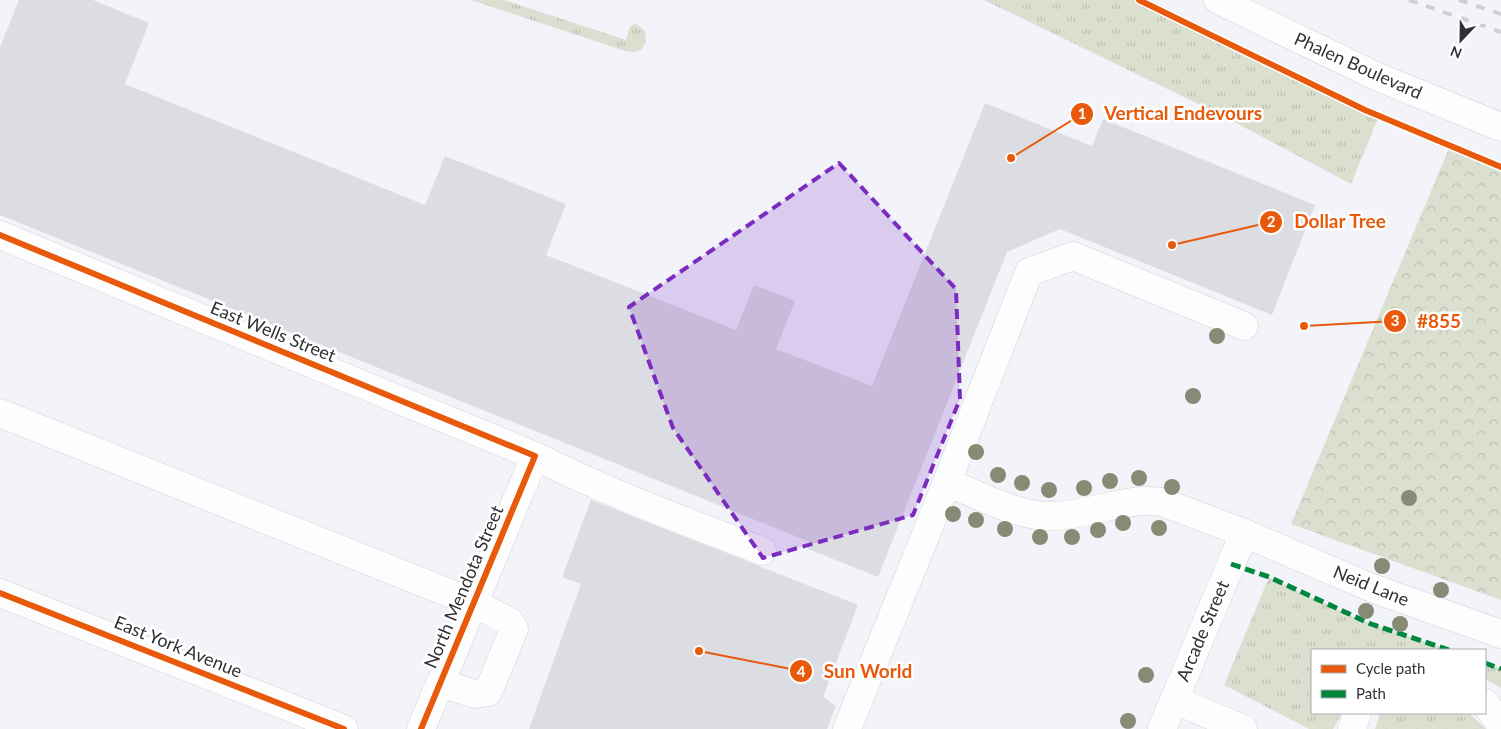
<svg xmlns="http://www.w3.org/2000/svg" width="1501" height="729" font-family="Lato,sans-serif">
<style>
.grass{fill:url(#grass-tufts)}
.forest{fill:url(#forest-crowns)}
.building{fill:#dcdde2}
.lines{fill:none;stroke-linecap:round;stroke-linejoin:round}
.minor-casing{stroke:#d0d2d6;stroke-width:29}
.major-casing{stroke:#d0d2d6;stroke-width:29}
.minor{stroke:#fdfdfe;stroke-width:28}
.major{stroke:#fdfdfe;stroke-width:28}
.rail{stroke:#cfd0d2;stroke-width:4;stroke-dasharray:9 9;stroke-linecap:butt}
.quiet{stroke:#00873e;stroke-width:5;stroke-dasharray:10 5;stroke-linecap:butt}
.cycleway-casing{stroke:#fff;stroke-width:9}
.cycleway{stroke:#e8590c;stroke-width:6}
.tree{fill:#878b75}
.marked{fill:#7b2cbf;fill-opacity:0.2;stroke:#7b2cbf;stroke-width:4;stroke-dasharray:10 6;stroke-linejoin:round}
.labels{text-anchor:middle;stroke-width:5;stroke-linejoin:round;paint-order:stroke}
.street-label{font-size:18px;fill:#303135;stroke:#fff}
.leader{fill:none;stroke:#e8590c;stroke-width:2}
.callout-dot{fill:#e8590c;stroke:#fff;stroke-width:2}
.mark-label{font-size:15px;text-anchor:middle;font-weight:bold;fill:#fff}
.callout-label{font-size:19px;text-anchor:middle;font-weight:bold;fill:#e8590c;stroke:#fff;stroke-width:5;stroke-linejoin:round;paint-order:stroke}
</style>
<defs>
<pattern id="grass-tufts" width="24" height="20" patternUnits="userSpaceOnUse" patternTransform="scale(1.25)"><rect width="24" height="20" fill="#dadfcf"/><path d="M3 7l-1-3M5 7V3M7 7l1-3M15 17l-1-3M17 17v-4M19 17l1-3" fill="none" stroke="#bbc0b2"/></pattern>
<pattern id="forest-crowns" width="20" height="18" patternUnits="userSpaceOnUse" patternTransform="scale(1.25)"><rect width="20" height="18" fill="#dadfcf"/><path d="M2 6a3 3 0 1 1 6 0M12 15a3 3 0 1 1 6 0" fill="none" stroke="#bbc0b2"/></pattern>
</defs>
<rect width="100%" height="100%" fill="#f2f4fa"/>
<path class="grass" d="M 471,0 L 504,0 L 626,40 L 630,26 L 636,24 L 645,31 L 646,42 L 641,50 L 634,52 L 625,51 Z
M 984,0 L 1139,0 L 1379,116 L 1351,184 L 1219,114 Z
M 1269,577 L 1358,619 L 1449,650 L 1312,650 L 1312,713 L 1342,713 L 1333,729 L 1309,729 L 1224,685 Z
M 1485,663 L 1501,669 L 1501,688 L 1485,679 Z
M 1380,713 L 1469,713 L 1486,729 L 1375,729 Z"/>
<path class="forest" d="M 1450,146 L 1501,167 L 1501,600 L 1291,524 Z"/>
<path class="building" d="M 19,0 L 93,0 L 149,23 L 125,84 L 425,205 L 445,156 L 566,204 L 546,255 L 736,330 L 754,285 L 795,301 L 776,349 L 872,386 L 985,103 L 1092,146 L 1103,119 L 1315,205 L 1272,315 L 1060,229 L 1007,252 L 878,577 L 808,549 L 810,542 L 0,215 L 0,47 Z
M 591,500 L 858,605 L 823,697 L 836,706 L 827,729 L 529,729 L 581,584 L 562,577 Z"/>
<g class="lines">
<defs>
<path id="minor" d="M 0,235 L 535,456 C 608,493 685,521 762,551
M 0,413 L 474,603 L 510,622 L 514,629 L 488,692 L 475,694 L 440,683
M 947,482 C 981,496 1019,518 1056,516 C 1093,514 1125,497 1162,502 L 1244,533
M 0,593 L 344,729
M 1175,700 L 1243,729
M 1485,703 L 1501,725
M 421,729 L 535,456
M 847,729 L 947,482 L 1029,272 L 1073,256 L 1244,326
M 1352,729 L 1357,713"/>
<path id="major" d="M 1218,0 L 1380,78 L 1501,127
M 1162,729 L 1244,533 L 1372,588 L 1501,634"/>
</defs>
<use href="#minor" class="minor-casing"/>
<use href="#major" class="major-casing"/>
<use href="#minor" class="minor"/>
<use href="#major" class="major"/>
<path class="rail" d="M 1409,0 L 1501,32
M 1459,0 L 1501,14"/>
<path class="quiet" d="M 1231,564 L 1269,577 L 1371,624 L 1449,650
M 1485,663 L 1501,669"/>
<defs>
<path id="cycleway" d="M 1139,0 L 1365,110 L 1501,167
M 0,235 L 535,456 L 421,729
M 0,593 L 344,729"/>
</defs>
<use href="#cycleway" class="cycleway-casing"/>
<use href="#cycleway" class="cycleway"/>
</g>
<g class="tree">
<circle cx="1217" cy="336" r="8"/>
<circle cx="1193" cy="396" r="8"/>
<circle cx="976" cy="452" r="8"/>
<circle cx="998" cy="475" r="8"/>
<circle cx="1139" cy="478" r="8"/>
<circle cx="1110" cy="481" r="8"/>
<circle cx="1022" cy="483" r="8"/>
<circle cx="1172" cy="487" r="8"/>
<circle cx="1084" cy="488" r="8"/>
<circle cx="1049" cy="490" r="8"/>
<circle cx="1409" cy="498" r="8"/>
<circle cx="953" cy="514" r="8"/>
<circle cx="976" cy="520" r="8"/>
<circle cx="1123" cy="523" r="8"/>
<circle cx="1159" cy="528" r="8"/>
<circle cx="1005" cy="529" r="8"/>
<circle cx="1098" cy="530" r="8"/>
<circle cx="1040" cy="537" r="8"/>
<circle cx="1072" cy="537" r="8"/>
<circle cx="1382" cy="566" r="8"/>
<circle cx="1441" cy="590" r="8"/>
<circle cx="1366" cy="611" r="8"/>
<circle cx="1400" cy="624" r="8"/>
<circle cx="1146" cy="675" r="8"/>
<circle cx="1128" cy="721" r="8"/>
</g>
<path class="marked" d="M 839,163 L 956,289 L 960,399 L 913,515 L 763,558 L 673,428 L 629,307 Z"/>
<g class="labels">
<g class="street-label">
<text transform="translate(1358 66) rotate(24)" y="6">Phalen Boulevard</text>
<text transform="translate(273 332) rotate(22)" y="6">East Wells Street</text>
<text transform="translate(1371 586) rotate(22)" y="6">Neid Lane</text>
<text transform="translate(464 587) rotate(-67)" y="6">North Mendota Street</text>
<text transform="translate(1203 631) rotate(-67)" y="6">Arcade Street</text>
<text transform="translate(178 647) rotate(22)" y="6">East York Avenue</text>
</g>
</g>
<path class="leader" d="M1011 158L1082 114M1172 245L1271 222M1304 326L1395 321M699 651L801 671"/>
<g class="callout-dot">
<circle cx="1011" cy="158" r="5"/>
<circle cx="1172" cy="245" r="5"/>
<circle cx="1304" cy="326" r="5"/>
<circle cx="699" cy="651" r="5"/>
<circle cx="1082" cy="114" r="12"/>
<circle cx="1271" cy="222" r="12"/>
<circle cx="1395" cy="321" r="12"/>
<circle cx="801" cy="671" r="12"/>
</g>
<g class="mark-label">
<text x="1082" y="119">1</text>
<text x="1271" y="227">2</text>
<text x="1395" y="326">3</text>
<text x="801" y="677">4</text>
</g>
<g class="callout-label">
<text x="1183" y="120">Vertical Endevours</text>
<text x="1340" y="228">Dollar Tree</text>
<text x="1439" y="328">#855</text>
<text x="868" y="678">Sun World</text>
</g>
<rect x="1311" y="649" width="175" height="65" fill="#ffffff" stroke="#acadae"/>
<rect x="1321" y="665" width="25" height="8" fill="#e8590c" stroke="#acadae"/>
<text x="1356" y="674" font-size="15" fill="#303135">Cycle path</text>
<rect x="1321" y="690" width="25" height="8" fill="#00873e" stroke="#acadae"/>
<text x="1356" y="699" font-size="15" fill="#303135">Path</text>
<g transform="translate(1461 40) rotate(202)" stroke="#ffffff" stroke-width="4" paint-order="stroke">
<path d="M0-4L9 19L0 12L-9 19Z" fill="#303135"/>
<text y="-8" font-size="14" font-weight="bold" text-anchor="middle" fill="#303135">N</text>
</g>
</svg>
